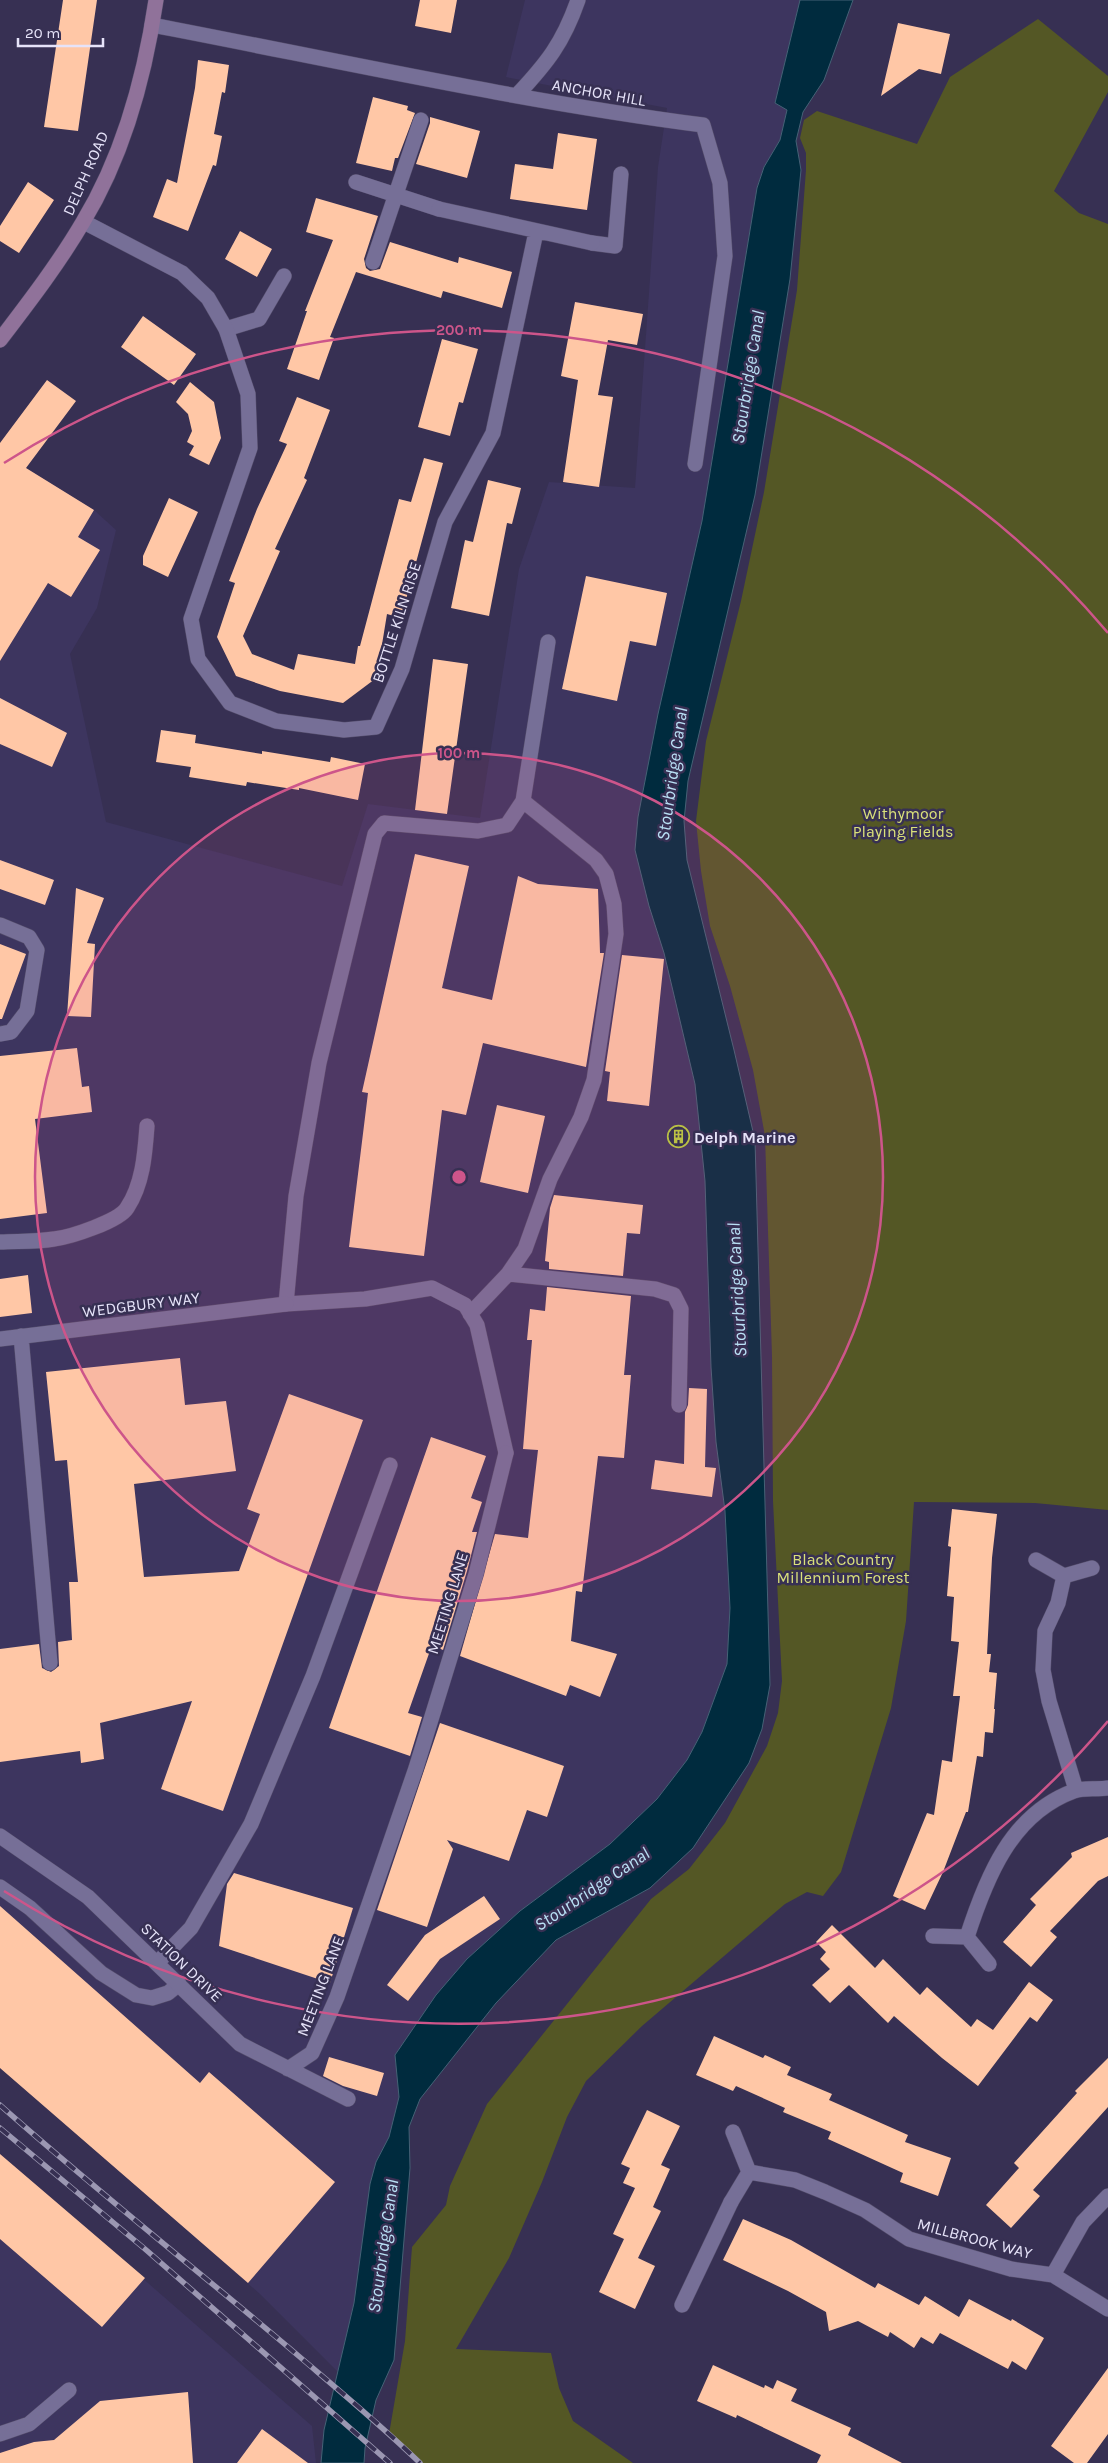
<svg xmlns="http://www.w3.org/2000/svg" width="1108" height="2463" font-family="Karla,sans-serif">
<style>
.built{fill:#3d355f}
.green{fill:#545725}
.water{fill:#002b3e;stroke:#456276}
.building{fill:#ffc7a6}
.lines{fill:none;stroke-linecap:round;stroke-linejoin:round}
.service-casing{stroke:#534c6a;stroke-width:16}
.minor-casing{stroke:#534c6a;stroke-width:16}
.secondary-casing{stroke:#534c6a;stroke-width:16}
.service{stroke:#766f97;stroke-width:15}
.minor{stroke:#766f97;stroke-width:15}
.secondary{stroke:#90729a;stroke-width:15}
.rail-casing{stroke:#9b97b2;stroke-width:5.5}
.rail{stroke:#373053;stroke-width:4;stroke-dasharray:11;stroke-linecap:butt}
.ring{fill:none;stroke:#cd558a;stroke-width:2.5}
.labels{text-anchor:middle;stroke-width:5;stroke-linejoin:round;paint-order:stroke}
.street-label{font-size:16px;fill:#e6e3f9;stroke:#373053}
.park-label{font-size:16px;fill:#dae17a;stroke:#373053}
.poi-label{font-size:16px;font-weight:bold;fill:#e6e3f9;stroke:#373053;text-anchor:start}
.water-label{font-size:18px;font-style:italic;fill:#b9e0f5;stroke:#373053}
.centre{fill:#cd558a;stroke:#373053;stroke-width:2.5}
.ring-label{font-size:15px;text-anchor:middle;font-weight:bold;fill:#cd558a;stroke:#373053;stroke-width:5;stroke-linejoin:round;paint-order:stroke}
</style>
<rect width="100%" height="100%" fill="#373053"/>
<path class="built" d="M 525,0 L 800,0 L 775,103 L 787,110 L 780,140 L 764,167 L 757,188 L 702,521 L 635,850 L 649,906 L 664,953 L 695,1084 L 705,1181 L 711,1367 L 716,1442 L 725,1511 L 730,1608 L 727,1664 L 702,1732 L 687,1760 L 657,1799 L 610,1844 L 520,1911 L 467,1959 L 436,1995 L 395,2055 L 399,2097 L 389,2137 L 376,2162 L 354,2303 L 338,2372 L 260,2294 L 0,2067 L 0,452 L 94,510 L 116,530 L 97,608 L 70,654 L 106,822 L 342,886 L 368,804 L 480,818 L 519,569 L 549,482 L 635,488 L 658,167 L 667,108 L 506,77 Z
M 0,2154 L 312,2426 L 316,2463 L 0,2463 Z"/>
<path class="green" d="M 1038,19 L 1108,76 L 1108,92 L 1054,191 L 1079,213 L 1108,224 L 1108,1510 L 1035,1503 L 914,1502 L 906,1621 L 891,1708 L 841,1872 L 823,1896 L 807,1892 L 785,1904 L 642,2026 L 586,2081 L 567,2117 L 542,2182 L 509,2258 L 456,2349 L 551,2353 L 559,2388 L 573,2421 L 633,2463 L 420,2463 L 389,2434 L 405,2341 L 412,2247 L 446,2205 L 450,2186 L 487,2104 L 651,1899 L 689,1869 L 725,1823 L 767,1746 L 778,1713 L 782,1681 L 773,1501 L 772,1356 L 765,1136 L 753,1070 L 730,986 L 710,926 L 701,871 L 696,821 L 706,741 L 741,601 L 764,492 L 797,290 L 806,170 L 806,153 L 800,138 L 804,120 L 817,111 L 917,144 L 950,77 Z"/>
<path class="water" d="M 800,0 L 853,0 L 824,80 L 803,112 L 796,141 L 801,170 L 790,279 L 755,495 L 688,781 L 684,821 L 687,860 L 734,1050 L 755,1140 L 770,1685 L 762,1729 L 749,1763 L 693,1848 L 650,1888 L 556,1940 L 496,2003 L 420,2099 L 409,2127 L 410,2168 L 394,2360 L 376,2400 L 365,2448 L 364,2463 L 321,2463 L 324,2430 L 354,2303 L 370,2184 L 376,2162 L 389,2137 L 399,2097 L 395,2055 L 436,1995 L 467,1959 L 520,1911 L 610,1844 L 657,1799 L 687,1760 L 702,1732 L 727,1664 L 730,1608 L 725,1511 L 716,1442 L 711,1367 L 705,1181 L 695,1084 L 664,953 L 649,906 L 635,850 L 638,817 L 658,714 L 702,521 L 757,188 L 764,167 L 780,140 L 787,110 L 775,103 Z"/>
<path class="building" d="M 63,0 L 97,0 L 78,131 L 44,127 Z
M 420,0 L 457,0 L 451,33 L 415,26 Z
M 898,23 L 950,34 L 941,74 L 919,69 L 881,96 Z
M 198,60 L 229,65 L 225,93 L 222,92 L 214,134 L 222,136 L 216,166 L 213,165 L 188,231 L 153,217 L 167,179 L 177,183 L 195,88 Z
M 373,97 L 408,106 L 407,110 L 415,113 L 398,158 L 395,158 L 392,171 L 356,163 Z
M 430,117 L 480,131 L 467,178 L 416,164 L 430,123 Z
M 558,133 L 597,139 L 587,210 L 510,199 L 515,164 L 553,169 Z
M 28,182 L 54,200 L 19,253 L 0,241 L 0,226 Z
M 316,198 L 378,216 L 364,259 L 366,268 L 370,271 L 380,269 L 390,242 L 458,263 L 459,257 L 512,272 L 502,308 L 443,291 L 441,298 L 356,272 L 330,337 L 334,338 L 319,380 L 287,369 L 307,311 L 305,311 L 333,240 L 306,232 Z
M 240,231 L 272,249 L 257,277 L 225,259 Z
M 575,302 L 643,314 L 637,345 L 608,340 L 598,395 L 613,397 L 599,487 L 563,482 L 578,380 L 561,376 Z
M 143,316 L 196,354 L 174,385 L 121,347 Z
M 442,339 L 478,349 L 463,403 L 459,402 L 450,436 L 418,427 Z
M 47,380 L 76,401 L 26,468 L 94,510 L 78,537 L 100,550 L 71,597 L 48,583 L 0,661 L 0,443 Z
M 190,382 L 214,402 L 221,438 L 209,465 L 189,455 L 194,446 L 187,442 L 192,431 L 188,414 L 176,402 Z
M 297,397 L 330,410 L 304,478 L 307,480 L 275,549 L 280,551 L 243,636 L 252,654 L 294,670 L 298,654 L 355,664 L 358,646 L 360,646 L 399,499 L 411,502 L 424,458 L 443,463 L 401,618 L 387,614 L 378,669 L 387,670 L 343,703 L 280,691 L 236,676 L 217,637 L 235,583 L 229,581 L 257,509 L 287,444 L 279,441 Z
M 488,480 L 521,488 L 512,524 L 507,523 L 489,616 L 451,608 L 465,540 L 473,542 Z
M 169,498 L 198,512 L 168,577 L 143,565 L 143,556 Z
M 586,576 L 667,593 L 656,646 L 630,641 L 617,701 L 562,689 Z
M 433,659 L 468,664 L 447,814 L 415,810 Z
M 0,698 L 67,733 L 52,767 L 0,744 Z
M 161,730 L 196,735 L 195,743 L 262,754 L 262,751 L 330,762 L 331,757 L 365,764 L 358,800 L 299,788 L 299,790 L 247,782 L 246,786 L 189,777 L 191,767 L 156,762 Z
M 415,854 L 469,866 L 442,988 L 492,1000 L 518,876 L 538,884 L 598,889 L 600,953 L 604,953 L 586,1067 L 483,1043 L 466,1115 L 442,1110 L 424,1256 L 349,1247 L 368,1093 L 362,1092 Z
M 0,860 L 54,880 L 45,905 L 0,889 Z
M 76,888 L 104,898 L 87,943 L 95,944 L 91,1017 L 67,1016 Z
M 0,944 L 26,954 L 2,1019 L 0,1019 Z
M 622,955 L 664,959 L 649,1106 L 607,1101 L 610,1072 L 605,1071 Z
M 77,1048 L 82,1087 L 89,1086 L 92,1112 L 35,1119 L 47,1213 L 0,1219 L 0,1056 Z
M 497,1105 L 545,1116 L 528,1193 L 480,1182 Z
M 554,1195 L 643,1205 L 640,1234 L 627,1233 L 623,1276 L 549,1269 L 549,1262 L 545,1261 L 550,1208 Z
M 28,1275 L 32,1313 L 0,1317 L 0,1279 Z
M 547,1287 L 631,1296 L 624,1375 L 631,1375 L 624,1458 L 598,1456 L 582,1592 L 576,1591 L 571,1641 L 617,1654 L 600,1697 L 570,1685 L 566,1696 L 460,1656 L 495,1534 L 528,1538 L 538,1450 L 523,1449 L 532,1340 L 527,1340 L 530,1309 L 545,1311 Z
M 180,1358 L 185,1405 L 226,1401 L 236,1471 L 134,1484 L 144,1577 L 239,1571 L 260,1514 L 247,1509 L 289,1394 L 363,1420 L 223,1811 L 161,1789 L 192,1701 L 100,1723 L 104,1759 L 81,1763 L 80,1751 L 0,1762 L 0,1649 L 39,1644 L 42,1668 L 51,1672 L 59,1666 L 58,1642 L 72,1640 L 69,1582 L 78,1582 L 67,1460 L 55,1461 L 46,1372 Z
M 689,1388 L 707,1389 L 705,1467 L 716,1468 L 712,1497 L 651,1489 L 655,1460 L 684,1464 L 685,1412 L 688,1405 Z
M 431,1437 L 486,1456 L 471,1498 L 482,1502 L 472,1532 L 477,1532 L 467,1571 L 443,1650 L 432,1645 L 408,1713 L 422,1717 L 410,1756 L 329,1728 Z
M 952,1509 L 997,1514 L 992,1558 L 987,1654 L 991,1654 L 989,1672 L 997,1673 L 994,1709 L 995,1709 L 993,1733 L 985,1732 L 983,1757 L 977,1756 L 968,1812 L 966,1812 L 943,1872 L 925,1910 L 893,1896 L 927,1813 L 934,1815 L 942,1760 L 952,1762 L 960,1696 L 953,1696 L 959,1642 L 951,1641 L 954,1597 L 947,1596 L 951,1547 L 948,1546 Z
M 440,1723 L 564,1766 L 547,1817 L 527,1810 L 509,1861 L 447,1840 L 453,1849 L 427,1927 L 377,1910 Z
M 1108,1837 L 1108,1876 L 1098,1881 L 1050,1931 L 1057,1937 L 1031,1967 L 1003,1942 L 1036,1905 L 1030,1899 L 1072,1857 L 1071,1853 Z
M 234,1873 L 353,1908 L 330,1983 L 219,1946 L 227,1884 Z
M 484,1896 L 500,1919 L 440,1959 L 408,2001 L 387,1985 L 425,1935 Z
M 0,1906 L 200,2083 L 209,2072 L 335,2182 L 248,2283 L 0,2068 Z
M 832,1925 L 875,1968 L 883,1959 L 920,1995 L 927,1987 L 971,2027 L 977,2019 L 993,2030 L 1029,1982 L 1053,2000 L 1037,2022 L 1030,2017 L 978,2086 L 942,2058 L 894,2016 L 888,2023 L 849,1985 L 830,2003 L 812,1985 L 830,1969 L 820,1959 L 826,1952 L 816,1942 Z
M 714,2036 L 763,2058 L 765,2055 L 791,2067 L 787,2075 L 832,2094 L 829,2100 L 908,2135 L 905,2142 L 951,2158 L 938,2196 L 900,2182 L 903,2173 L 828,2139 L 831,2132 L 783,2112 L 785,2108 L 736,2086 L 733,2091 L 696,2075 Z
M 329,2057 L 384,2073 L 377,2096 L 343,2086 L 323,2076 Z
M 1108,2058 L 1108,2107 L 1033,2190 L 1040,2196 L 1011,2228 L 986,2205 L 1019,2168 L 1014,2163 L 1077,2093 L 1075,2091 Z
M 647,2110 L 680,2126 L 661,2165 L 670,2169 L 653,2207 L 661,2211 L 638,2258 L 655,2266 L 635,2309 L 599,2292 L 624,2239 L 613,2234 L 635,2188 L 623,2183 L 630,2168 L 621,2164 Z
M 0,2154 L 145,2278 L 102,2327 L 0,2239 Z
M 743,2219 L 791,2240 L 875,2288 L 878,2283 L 919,2305 L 925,2296 L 959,2317 L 969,2299 L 1011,2321 L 1012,2319 L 1044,2338 L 1026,2370 L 1012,2361 L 1008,2369 L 940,2333 L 933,2344 L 921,2337 L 914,2348 L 890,2332 L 888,2337 L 858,2321 L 829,2331 L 826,2312 L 788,2291 L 723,2260 Z
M 713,2365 L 764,2388 L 765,2385 L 773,2389 L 777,2380 L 797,2389 L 791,2401 L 851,2428 L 848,2435 L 902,2463 L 817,2463 L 821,2455 L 737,2415 L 736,2418 L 697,2401 Z
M 1108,2368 L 1108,2434 L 1087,2463 L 1074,2463 L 1051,2446 Z
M 188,2392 L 193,2463 L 0,2463 L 0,2453 L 34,2442 L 54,2440 L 100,2401 Z
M 262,2429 L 308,2463 L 237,2463 Z"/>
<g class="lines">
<defs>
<path id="service" d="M 152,25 C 335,60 518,101 703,125 L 720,183 L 725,256 L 695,464
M 517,95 C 547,63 563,43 578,0
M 356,182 L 439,209
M 592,243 L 615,246 L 621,174
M 373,262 L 421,120
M 226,329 L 259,319 L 284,276
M 0,925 L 29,937 L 37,950 L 27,1011 L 11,1032 L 0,1034
M 0,1242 C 18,1241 36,1242 54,1239 C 71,1237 119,1221 127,1208 C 143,1184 145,1153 147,1126
M 508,1274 L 655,1289 L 674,1295 L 681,1309 L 679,1405
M 470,1314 L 508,1274 L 525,1249 L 550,1179 L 581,1117 L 594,1080 L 616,934 L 614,904 L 606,874 L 596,860 L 523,801
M 506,1453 L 477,1325 L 465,1305 L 432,1288 L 365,1299 L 286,1304 L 296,1196 L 319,1063 L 375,834 L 384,823 L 478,831 L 507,825 L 523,801 L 548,642
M 0,1887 L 30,1908 L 101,1973 L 136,1995 L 152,1998 L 168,1993 L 179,1984
M 157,1963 L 191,1928 L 251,1824 L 313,1676 L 390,1465
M 682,2305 L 731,2202"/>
<path id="minor" d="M 439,209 L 592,243
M 84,222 L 182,273 L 208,298 L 226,329 L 248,394 L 250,448 L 191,619 L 198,659 L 230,703 L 276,721 L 344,730 L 376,727 L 402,669 L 445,522 L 493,433 L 536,232
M 21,1336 L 50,1663
M 0,1339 L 286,1304
M 1036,1560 L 1064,1576 L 1092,1568
M 1064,1576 L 1058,1603 L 1045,1631 L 1043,1670 L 1049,1701 L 1076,1790
M 0,1836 L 88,1897 L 240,2044 L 348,2099
M 933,1936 L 967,1937 L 989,1964
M 967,1937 C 986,1878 1011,1814 1074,1791 C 1084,1787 1097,1790 1108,1788
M 288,2069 L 312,2053 L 337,1997 L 416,1768 L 476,1574 L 506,1453
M 749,2172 L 795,2180 L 825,2192 L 865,2210 L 909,2239 L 1011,2269 L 1053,2275 L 1108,2309
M 731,2202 L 749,2172 L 733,2132
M 1053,2275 L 1083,2222 L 1108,2196
M 0,2434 L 29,2424 L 69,2390"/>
<path id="secondary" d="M 0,340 C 29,302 59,263 83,222 C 123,156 145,75 156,0"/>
</defs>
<use href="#service" class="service-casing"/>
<use href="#minor" class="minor-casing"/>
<use href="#secondary" class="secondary-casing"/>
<use href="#service" class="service"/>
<use href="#minor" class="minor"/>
<use href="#secondary" class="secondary"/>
<defs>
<path id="rail" d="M 0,2105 C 98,2192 201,2273 301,2358 C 341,2392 382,2426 420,2463
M 0,2128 L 145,2249 L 390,2463"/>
</defs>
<use href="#rail" class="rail-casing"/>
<use href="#rail" class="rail"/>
</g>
<circle cx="459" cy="1177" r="424" fill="#cd558a" fill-opacity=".12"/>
<g class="ring">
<circle cx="459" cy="1177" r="424"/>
<path d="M1108 1721A847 847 0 0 1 4 1891M4 463A847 847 0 0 1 1108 633"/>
</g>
<defs>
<symbol id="building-ring" viewBox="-11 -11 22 22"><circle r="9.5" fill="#373053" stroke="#bac045" stroke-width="1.5"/><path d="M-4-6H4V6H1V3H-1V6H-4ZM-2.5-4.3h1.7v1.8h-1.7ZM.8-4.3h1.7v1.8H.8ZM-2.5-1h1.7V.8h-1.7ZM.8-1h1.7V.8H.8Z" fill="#bac045"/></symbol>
</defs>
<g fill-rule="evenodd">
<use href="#building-ring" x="666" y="1124" width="25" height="25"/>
</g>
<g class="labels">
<g class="street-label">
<text transform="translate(599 92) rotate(10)" y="6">ANCHOR HILL</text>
<text transform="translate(85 173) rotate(-66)" y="6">DELPH ROAD</text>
<text transform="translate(396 622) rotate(-72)" y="6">BOTTLE KILN RISE</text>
<text transform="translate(141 1304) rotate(-7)" y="6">WEDGBURY WAY</text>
<text transform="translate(447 1603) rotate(-73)" y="6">MEETING LANE</text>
<text transform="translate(182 1962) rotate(44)" y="6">STATION DRIVE</text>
<text transform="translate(320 1986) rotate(-69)" y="6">MEETING LANE</text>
<text transform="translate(975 2238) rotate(15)" y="6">MILLBROOK WAY</text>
</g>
<g class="park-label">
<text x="903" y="819">Withymoor<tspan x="903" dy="18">Playing Fields</tspan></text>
<text x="843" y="1565">Black Country<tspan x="843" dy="18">Millennium Forest</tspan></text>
</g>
<g class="poi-label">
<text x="694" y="1143">Delph Marine</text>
</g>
<g class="water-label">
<text transform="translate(748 377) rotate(-81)" y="6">Stourbridge Canal</text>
<text transform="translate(672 774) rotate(-82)" y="6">Stourbridge Canal</text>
<text transform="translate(737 1290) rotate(-93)" y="6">Stourbridge Canal</text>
<text transform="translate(592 1889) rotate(-34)" y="6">Stourbridge Canal</text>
<text transform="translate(383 2246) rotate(-82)" y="6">Stourbridge Canal</text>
</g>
</g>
<circle cx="459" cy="1177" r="8" class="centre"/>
<g class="ring-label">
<text x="459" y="335">200 m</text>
<text x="459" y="758">100 m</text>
</g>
<path d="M18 38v8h85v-8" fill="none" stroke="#e6e3f9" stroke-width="2.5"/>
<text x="25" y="38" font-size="15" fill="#e6e3f9" stroke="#373053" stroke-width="4" paint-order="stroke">20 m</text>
</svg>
